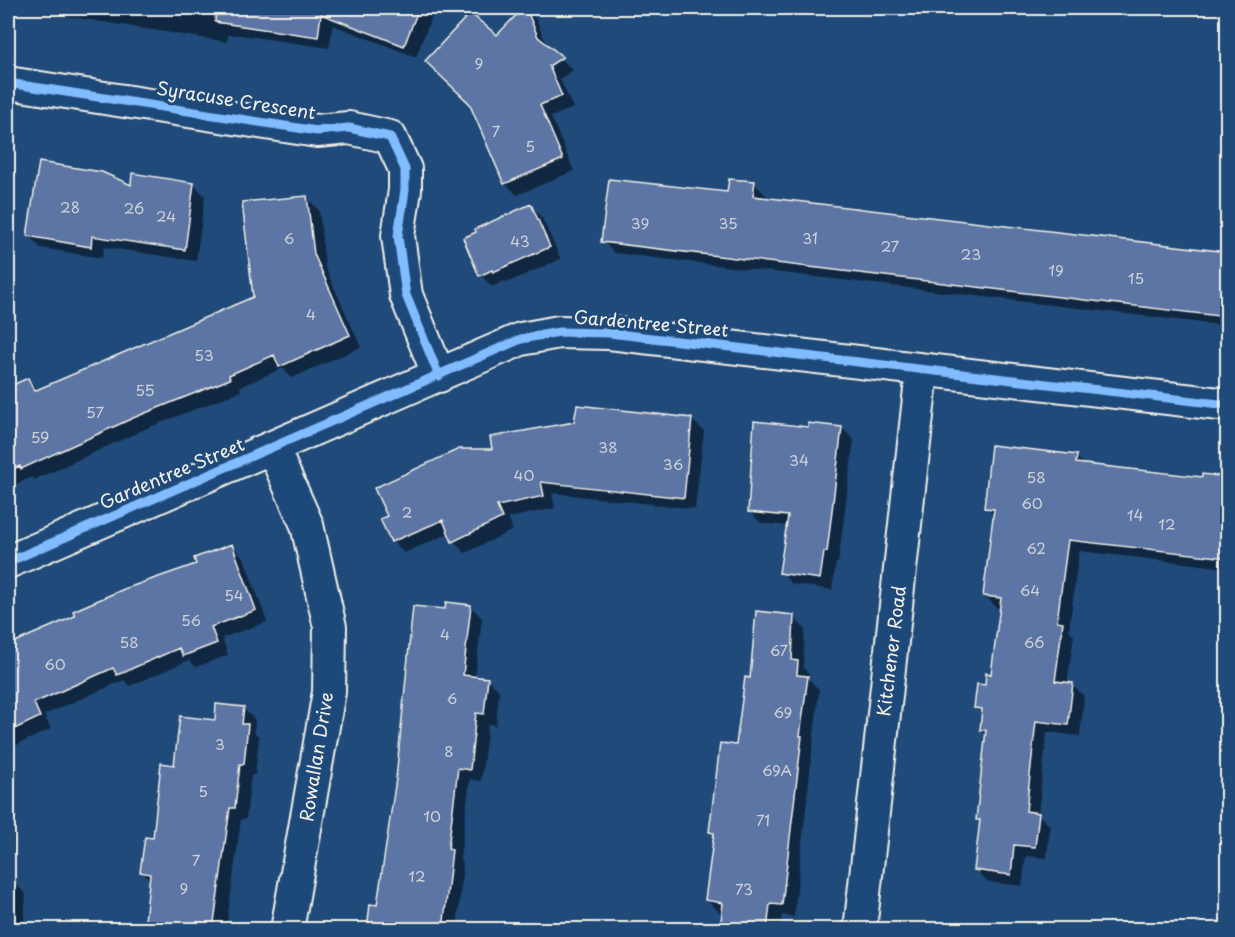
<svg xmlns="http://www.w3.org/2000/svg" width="1235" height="937" font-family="'Playpen Sans',sans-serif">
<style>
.shadow{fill:#0007}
.building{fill:#5b74a4;stroke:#f4f1e8;stroke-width:1.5}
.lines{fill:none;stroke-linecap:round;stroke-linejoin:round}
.street-casing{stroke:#f4f1e8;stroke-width:36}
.street{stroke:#1f4a7a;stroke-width:32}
.cycleway-casing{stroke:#1f4a7a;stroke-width:13}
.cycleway{stroke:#80bcff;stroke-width:9}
.labels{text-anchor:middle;stroke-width:6;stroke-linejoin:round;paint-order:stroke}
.number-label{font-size:15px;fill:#ced2d7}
.street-label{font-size:18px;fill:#f4f1e8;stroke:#1f4a7a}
</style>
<rect width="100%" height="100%" fill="#1f4a7a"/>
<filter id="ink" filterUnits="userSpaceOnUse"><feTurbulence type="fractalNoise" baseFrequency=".0167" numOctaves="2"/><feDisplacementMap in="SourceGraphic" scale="12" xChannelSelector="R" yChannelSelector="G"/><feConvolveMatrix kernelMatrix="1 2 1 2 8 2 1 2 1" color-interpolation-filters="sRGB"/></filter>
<g filter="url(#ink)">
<path class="shadow" d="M 16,8 L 435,8 L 416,57 L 333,25 L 329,48 L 241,35 L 228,35 L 227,42 Z
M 525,8 L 536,19 L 548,47 L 573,70 L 560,79 L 573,108 L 551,117 L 574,171 L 517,195 L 505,183 L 497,37 Z
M 754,183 L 766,195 L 765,199 L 1228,252 L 1228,326 L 614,253 L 603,241 Z
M 194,185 L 205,196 L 196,261 L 104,247 L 102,258 L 41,248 L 29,236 L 132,187 Z
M 307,198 L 319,210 L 325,267 L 361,347 L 292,378 L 283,368 L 240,387 L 241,391 L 145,429 L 34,480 L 32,477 L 8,488 L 8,389 L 28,380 L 39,391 L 254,298 Z
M 531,206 L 542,218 L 561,259 L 506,283 L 504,281 L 492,287 L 481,275 Z
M 692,420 L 704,431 L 695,509 L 552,493 L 555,508 L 508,518 L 513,530 L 465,553 L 454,541 L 450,533 L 404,553 L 392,541 L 494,450 Z
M 842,428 L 854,440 L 838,563 L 836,563 L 832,590 L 792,584 L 781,572 L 788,526 L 761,523 L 749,511 L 809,429 Z
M 1076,456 L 1085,465 L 1228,479 L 1228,568 L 1079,551 L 1069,630 L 1074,635 L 1067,684 L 1072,685 L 1084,696 L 1080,736 L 1047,732 L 1038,814 L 1050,826 L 1047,858 L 1026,856 L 1022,886 L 987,882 L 976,870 L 981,823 L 978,819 L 987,735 L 981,729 L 983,715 L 976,708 L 992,676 L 1001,608 L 996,607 L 984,595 L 995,516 L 986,507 Z
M 232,546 L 244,558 L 267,622 L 222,638 L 228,655 L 196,667 L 189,660 L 130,686 L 124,680 L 44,715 L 51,729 L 8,749 L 8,646 L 198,565 Z
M 470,606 L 482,618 L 475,678 L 488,679 L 499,691 L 496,725 L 488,724 L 481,781 L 470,779 L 460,859 L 463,863 L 457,930 L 368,930 L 378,907 L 446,611 Z
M 793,617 L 805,629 L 803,668 L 809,674 L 809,679 L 819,690 L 794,917 L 782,915 L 780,930 L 721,930 L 723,912 L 719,912 L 707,900 L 715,835 L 711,831 L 738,747 L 751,679 Z
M 243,708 L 255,720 L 254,732 L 259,737 L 255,775 L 251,775 L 246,819 L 241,819 L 226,930 L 156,930 L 146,920 L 151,881 L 142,872 L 176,766 L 216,722 Z
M 8,814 L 17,823 L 10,882 L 14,883 L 26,894 L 23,930 L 8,930 Z"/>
<path class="building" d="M 216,8 L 419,8 L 404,46 L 321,14 L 318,37 L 215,22 Z
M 523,8 L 526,8 L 538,37 L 563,57 L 549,66 L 562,96 L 540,105 L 563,159 L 504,184 L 469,103 L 425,61 L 470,13 L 497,35 Z
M 39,162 L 102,172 L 131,185 L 132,173 L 194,183 L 185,250 L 92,236 L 91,247 L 27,236 Z
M 609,179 L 727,192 L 729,179 L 755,181 L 753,196 L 1227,252 L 1227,317 L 601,242 Z
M 307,196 L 314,254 L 350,335 L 279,367 L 274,355 L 229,375 L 230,379 L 133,418 L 21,469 L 20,466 L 8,471 L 8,387 L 28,378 L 34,391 L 253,297 L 242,202 Z
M 531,204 L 550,247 L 493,272 L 492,270 L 479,276 L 463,238 L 476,232 L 475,229 Z
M 577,405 L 692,418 L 684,498 L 541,482 L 544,496 L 497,506 L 502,518 L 452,542 L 443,520 L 391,542 L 380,519 L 387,516 L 374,488 L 459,449 L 492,449 L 490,437 L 574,422 Z
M 754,421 L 808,427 L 808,423 L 842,427 L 827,552 L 824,552 L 820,579 L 779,573 L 788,516 L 748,512 Z
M 991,445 L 1077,455 L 1076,463 L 1202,477 L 1202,474 L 1227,477 L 1227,558 L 1068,540 L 1057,621 L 1063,622 L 1055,681 L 1073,683 L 1068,725 L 1036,721 L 1026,811 L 1039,813 L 1035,847 L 1014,845 L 1011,875 L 974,870 L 980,820 L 976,820 L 986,730 L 980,730 L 982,709 L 974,708 L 977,684 L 985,685 L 986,673 L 991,674 L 1001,598 L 983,596 L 994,509 L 984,508 Z
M 232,544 L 256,610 L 211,627 L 217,643 L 183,656 L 179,648 L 117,675 L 113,668 L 34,703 L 40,717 L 8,732 L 8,645 L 75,616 L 73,611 L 124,589 L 196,564 L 194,558 Z
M 446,602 L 471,605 L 463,675 L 488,678 L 484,714 L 476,713 L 470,770 L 458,768 L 448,849 L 452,850 L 443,930 L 367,930 L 370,904 L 377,905 L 396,779 L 413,606 L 445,609 Z
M 756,611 L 794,615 L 792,660 L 798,661 L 797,675 L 808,676 L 800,736 L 802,736 L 782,905 L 770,904 L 767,930 L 720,930 L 723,903 L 705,900 L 714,833 L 709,832 L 717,769 L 720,743 L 736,745 L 745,677 L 750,678 Z
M 216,704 L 244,707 L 242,724 L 248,724 L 244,764 L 240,764 L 235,808 L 230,808 L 213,929 L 145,921 L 150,874 L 140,872 L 145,837 L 153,838 L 161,763 L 174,765 L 180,716 L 215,720 Z"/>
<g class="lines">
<defs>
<path id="street" d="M 8,83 L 317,131 L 349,128 L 390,137 L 405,169 L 405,190 L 398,236 L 406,295 L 439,376
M 273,449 L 307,525 L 330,627 L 329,692 L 287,930
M 8,562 L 521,339 L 559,332 L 609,333 L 1228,405
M 860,930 L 922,371"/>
</defs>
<use href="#street" class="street-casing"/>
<use href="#street" class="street"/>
<defs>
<path id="cycleway" d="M 8,83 L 317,131 L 349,128 L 390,137 L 405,169 L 405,190 L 398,236 L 406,295 L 439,376
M 8,562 L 521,339 L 559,332 L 609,333 L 1228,405"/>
</defs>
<use href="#cycleway" class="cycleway-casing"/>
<use href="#cycleway" class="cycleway"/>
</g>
</g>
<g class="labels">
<g class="number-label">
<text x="479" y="69">9</text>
<text x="496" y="137">7</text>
<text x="530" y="152">5</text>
<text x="70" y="213">28</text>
<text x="134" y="214">26</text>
<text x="166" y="222">24</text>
<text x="640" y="229">39</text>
<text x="728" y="229">35</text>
<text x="289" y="244">6</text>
<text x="810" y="244">31</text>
<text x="520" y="247">43</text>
<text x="890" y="252">27</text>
<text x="971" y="260">23</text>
<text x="1056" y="276">19</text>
<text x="1136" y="284">15</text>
<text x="311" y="320">4</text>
<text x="204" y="361">53</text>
<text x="145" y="396">55</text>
<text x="95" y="418">57</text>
<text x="40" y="443">59</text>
<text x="608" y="453">38</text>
<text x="799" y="466">34</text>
<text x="673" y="470">36</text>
<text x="524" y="481">40</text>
<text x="1036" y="483">58</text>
<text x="1032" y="509">60</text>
<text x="407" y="518">2</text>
<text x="1135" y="521">14</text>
<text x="1167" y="530">12</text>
<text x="1036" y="554">62</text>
<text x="1030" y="596">64</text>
<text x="234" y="601">54</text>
<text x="191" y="626">56</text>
<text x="445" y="640">4</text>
<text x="129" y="648">58</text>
<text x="1034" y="648">66</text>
<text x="779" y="656">67</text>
<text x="55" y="670">60</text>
<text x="452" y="704">6</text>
<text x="783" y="718">69</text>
<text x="220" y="750">3</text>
<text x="449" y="757">8</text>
<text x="777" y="776">69A</text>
<text x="203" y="797">5</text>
<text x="432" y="822">10</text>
<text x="763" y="826">71</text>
<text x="196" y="866">7</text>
<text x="417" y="882">12</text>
<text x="184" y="894">9</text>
<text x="744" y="895">73</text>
</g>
<g class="street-label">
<text transform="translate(236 101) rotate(9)" y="6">Syracuse Crescent</text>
<text transform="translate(651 324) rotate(5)" y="6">Gardentree Street</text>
<text transform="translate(172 474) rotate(-23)" y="6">Gardentree Street</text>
<text transform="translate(892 651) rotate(-83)" y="6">Kitchener Road</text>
<text transform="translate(317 757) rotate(-81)" y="6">Rowallan Drive</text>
</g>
</g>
<rect width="1235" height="937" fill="none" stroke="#1f4a7a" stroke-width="30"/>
<rect x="15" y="15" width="1205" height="907" fill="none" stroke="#f4f1e8" stroke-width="2" filter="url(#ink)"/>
</svg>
